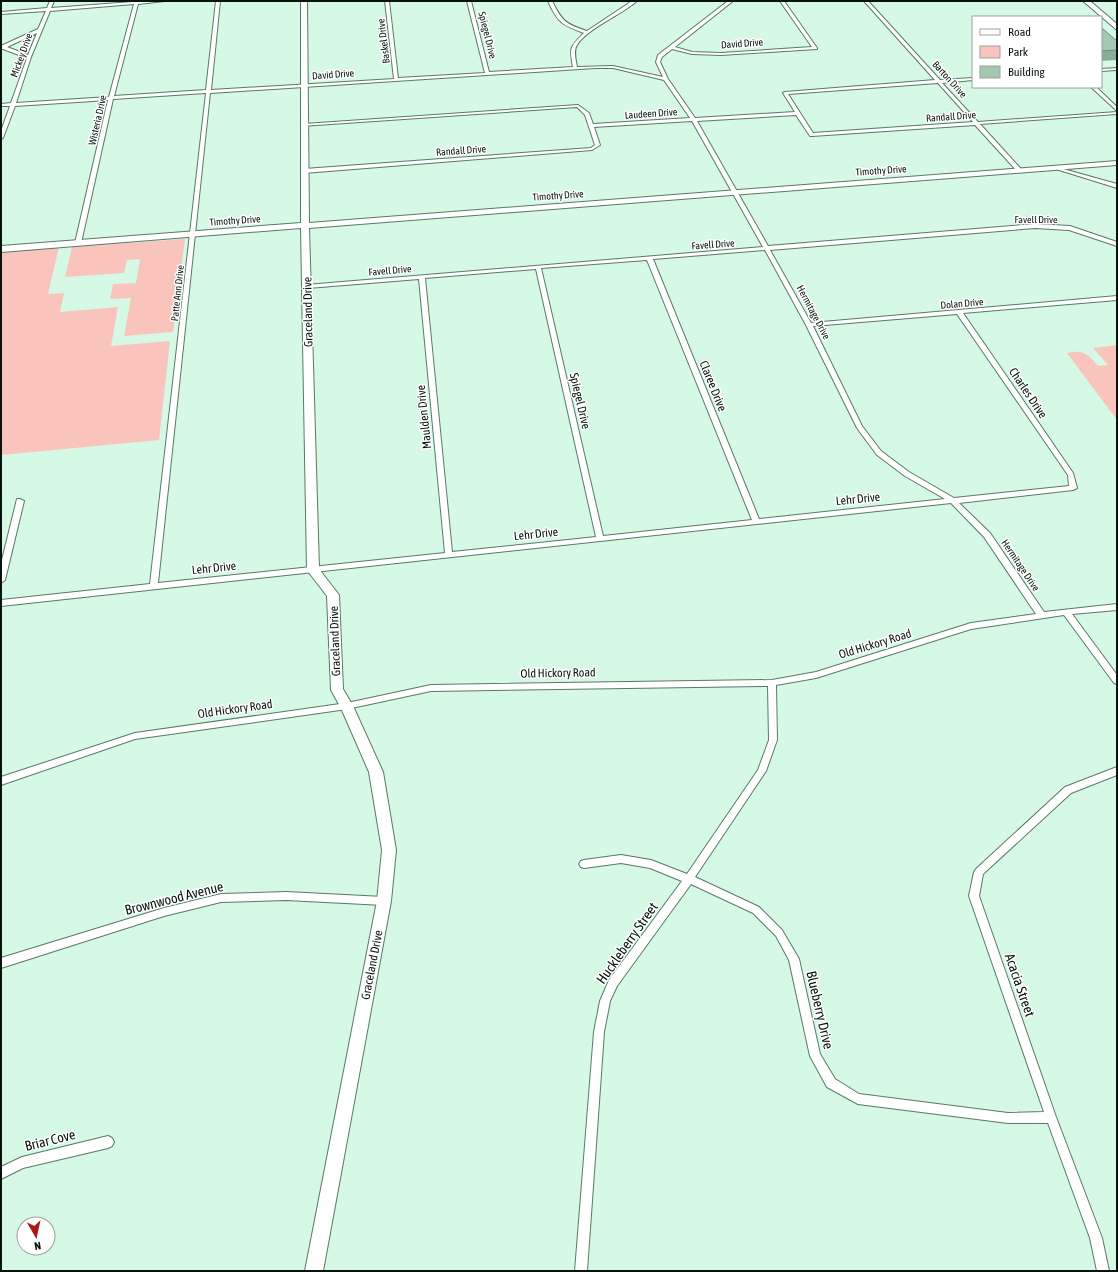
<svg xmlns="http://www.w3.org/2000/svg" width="1118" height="1272" font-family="'Asap Condensed',sans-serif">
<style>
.green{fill:#f9c4bc}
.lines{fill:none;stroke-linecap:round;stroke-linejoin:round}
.street-casing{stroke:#597966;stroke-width:2}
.secondary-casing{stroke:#597966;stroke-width:2}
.primary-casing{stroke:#597966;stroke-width:2}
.street{fill:#fff;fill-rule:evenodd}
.secondary{fill:#fff;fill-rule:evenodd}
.primary{fill:#fff;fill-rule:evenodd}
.wall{fill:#8dab99}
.building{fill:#a4c7b2;stroke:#738b7d}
.labels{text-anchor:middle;stroke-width:3;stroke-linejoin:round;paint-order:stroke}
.far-street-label{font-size:10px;fill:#07140d;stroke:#fff}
.street-label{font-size:12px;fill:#07140d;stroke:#fff}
.near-street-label{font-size:14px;fill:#07140d;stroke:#fff}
</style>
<rect width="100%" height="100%" fill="#d5f9e4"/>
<path class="green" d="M 185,239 L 173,332 L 124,336 L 131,298 L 110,299 L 113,284 L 136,283 L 140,259 L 127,260 L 124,273 L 65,277 L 72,247 Z
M 59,247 L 48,294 L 64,293 L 60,312 L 118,307 L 111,346 L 170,341 L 159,440 L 1,455 L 1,252 Z
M 1117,345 L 1117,420 L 1067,353 C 1082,349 1089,354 1098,366 L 1108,365 L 1093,348 Z"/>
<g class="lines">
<defs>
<path id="street" d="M 50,1 L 54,1 L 51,8 L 146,1 L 165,1 L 138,4 L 114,96 L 206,90 L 216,1 L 220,1 L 211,90 L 394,79 L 385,1 L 389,1 L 398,78 L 485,73 L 467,1 L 471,1 L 489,72 L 573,67 C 569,47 570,47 584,33 C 562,25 558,23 548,1 L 552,1 C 562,21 565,24 587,31 L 632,1 L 637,1 C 621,15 588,28 577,45 C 573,51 576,61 577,67 L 613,66 L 663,77 L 656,62 L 658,55 L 728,1 L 733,1 L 675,47 L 692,52 L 721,53 L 812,47 L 780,1 L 784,1 L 817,48 L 817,49 L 721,55 L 692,54 L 672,49 L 662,57 L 660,62 L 668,79 L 695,118 L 795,112 L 783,93 L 785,92 L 935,80 L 864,1 L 868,1 L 940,80 L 973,78 L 973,80 L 942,83 L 978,122 L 1117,112 L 1117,114 L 980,124 L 1021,169 L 1022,170 L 1019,172 L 1017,171 L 975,125 L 812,136 L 810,136 L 796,115 L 697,121 L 768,246 L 1035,224 L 1070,226 L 1117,242 L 1117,246 L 1069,230 L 1035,228 L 770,250 L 811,323 L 1117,296 L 1117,300 L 963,313 L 1073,473 L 1077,488 L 1073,490 L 959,503 L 990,533 L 1044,612 L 1117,604 L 1117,610 L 1072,614 L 1117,675 L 1117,684 L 1114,683 L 1064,615 L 971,629 L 816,678 L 776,685 L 777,740 L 766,771 L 695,877 L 759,907 L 782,930 L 799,959 L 820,1054 L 835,1079 L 859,1094 L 1008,1113 L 1044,1112 L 969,896 L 974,872 L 976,869 L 1065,787 L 1117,767 L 1117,775 L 1071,793 L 983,874 L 979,896 L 1056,1117 L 1102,1238 L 1109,1271 L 1097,1271 L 1090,1238 L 1048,1123 L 1008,1123 L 858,1104 L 827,1087 L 810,1056 L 789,960 L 776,936 L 753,913 L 691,884 L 617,986 L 610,1001 L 604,1032 L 587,1271 L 575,1271 L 594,1032 L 600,1001 L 609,980 L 682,881 L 650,868 L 621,863 L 584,868 L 581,867 L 579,864 L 581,861 L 584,860 L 621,855 L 651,860 L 687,874 L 758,770 L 769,740 L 768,686 L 431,691 L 347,709 L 135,739 L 1,785 L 1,777 L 135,733 L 347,703 L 431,685 L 772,680 L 816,672 L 971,623 L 1036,614 L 984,537 L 951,503 L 1,606 L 1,600 L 150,584 L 206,93 L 113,99 L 81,243 L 76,244 L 75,243 L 108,100 L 15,106 L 3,138 L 1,139 L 1,131 L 10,106 L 1,106 L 1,104 L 11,103 L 27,58 L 3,49 L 1,49 L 1,46 L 38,29 L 46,11 L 1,14 L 1,12 L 47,8 ZM 134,4 L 109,97 L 16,103 L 31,57 L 50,11 ZM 37,33 L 28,55 L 7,47 ZM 595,68 L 613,68 L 664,80 L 690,118 L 593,124 L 589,113 L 578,105 L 304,124 L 302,125 L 302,126 L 577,107 L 585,115 L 595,145 L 591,148 L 304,169 L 301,171 L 304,173 L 592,150 L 600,145 L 594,127 L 692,121 L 763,247 L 306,285 L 305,286 L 308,288 L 419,279 L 445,553 L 158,583 L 210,93 ZM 938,83 L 973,122 L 813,133 L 788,94 ZM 765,250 L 806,325 L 857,428 L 877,455 L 905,476 L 945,499 L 759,519 L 653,259 ZM 647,260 L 752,520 L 603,536 L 541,268 ZM 536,269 L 596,537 L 452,552 L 425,278 ZM 957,314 L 1068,475 L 1069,486 L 954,498 L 909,472 L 881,451 L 862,426 L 813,326 Z
M 1117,68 L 1117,70 L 1101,71 L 1101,69 Z
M 1091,87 L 1096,87 L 1117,107 L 1117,111 Z
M 1056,167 L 1117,184 L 1117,188 L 1056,169 Z
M 17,499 L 20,499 L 24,501 L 5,580 L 1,583 L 1,564 Z
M 286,892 L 384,897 L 387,898 L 389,901 L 387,904 L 384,905 L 286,900 L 221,902 L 164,916 L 1,968 L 1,958 L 164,908 L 221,894 Z
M 108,1136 L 112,1138 L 114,1142 L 112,1146 L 108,1148 L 23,1168 L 1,1179 L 1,1167 L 22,1157 Z"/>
<path id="secondary" d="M 301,1 L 307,1 L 309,223 L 1117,161 L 1117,165 L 309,228 L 319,569 L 339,595 L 343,689 L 353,706 L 383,772 L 396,850 L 391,901 L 323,1271 L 305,1271 L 377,901 L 382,850 L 369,772 L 341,708 L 331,690 L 327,596 L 307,570 L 301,228 L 1,252 L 1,246 L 301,223 Z"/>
<path id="primary" d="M 1083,1 L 1090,1 L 1117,24 L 1117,30 Z"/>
</defs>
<use href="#street" class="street-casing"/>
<use href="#secondary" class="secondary-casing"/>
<use href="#primary" class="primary-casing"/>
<use href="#street" class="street"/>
<use href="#secondary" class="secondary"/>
<use href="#primary" class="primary"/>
</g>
<path class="wall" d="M 1101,29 L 1117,41 L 1117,60 L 1101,61 Z"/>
<path class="building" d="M 1101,29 L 1103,29 L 1117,41 L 1117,50 L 1101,51 Z"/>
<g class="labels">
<g class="far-street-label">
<text transform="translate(488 35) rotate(76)" y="4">Spiegel Drive</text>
<text transform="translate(383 41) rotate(-97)" y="4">Baskel Drive</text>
<text transform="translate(742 43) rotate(-4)" y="4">David Drive</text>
<text transform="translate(21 55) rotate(-70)" y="4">Mickey Drive</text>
<text transform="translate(333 74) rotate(-4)" y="4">David Drive</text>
<text transform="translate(950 79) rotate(48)" y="4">Barton Drive</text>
<text transform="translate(651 113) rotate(-4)" y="4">Laudeen Drive</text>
<text transform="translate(951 116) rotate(-4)" y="4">Randall Drive</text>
<text transform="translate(97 120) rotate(-77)" y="4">Wisteria Drive</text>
<text transform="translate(461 150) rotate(-4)" y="4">Randall Drive</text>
<text transform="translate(881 170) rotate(-4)" y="4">Timothy Drive</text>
<text transform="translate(558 195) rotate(-4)" y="4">Timothy Drive</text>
<text x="1036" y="223">Favell Drive</text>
<text transform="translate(235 220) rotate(-4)" y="4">Timothy Drive</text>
<text transform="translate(713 244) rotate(-4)" y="4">Favell Drive</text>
<text transform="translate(390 270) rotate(-5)" y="4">Favell Drive</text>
<text transform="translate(177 293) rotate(-84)" y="4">Patte Ann Drive</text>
<text transform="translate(962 303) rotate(-5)" y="4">Dolan Drive</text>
<text transform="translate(814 312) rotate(62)" y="4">Hermitage Drive</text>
<text transform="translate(1021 565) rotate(56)" y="4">Hermitage Drive</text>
</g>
<g class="street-label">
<text transform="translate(308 312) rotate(-91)" y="4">Graceland Drive</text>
<text transform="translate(713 386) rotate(68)" y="4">Claree Drive</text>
<text transform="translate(1028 393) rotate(56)" y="4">Charles Drive</text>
<text transform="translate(580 401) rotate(77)" y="4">Spiegel Drive</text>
<text transform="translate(424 417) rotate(-96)" y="4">Maulden Drive</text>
<text transform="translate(858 499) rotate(-6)" y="4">Lehr Drive</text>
<text transform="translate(536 534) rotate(-6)" y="4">Lehr Drive</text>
<text transform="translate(214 568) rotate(-6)" y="4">Lehr Drive</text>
<text transform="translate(335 641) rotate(-92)" y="4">Graceland Drive</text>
<text transform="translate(875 644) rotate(-17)" y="4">Old Hickory Road</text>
<text transform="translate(558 673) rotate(-1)" y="4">Old Hickory Road</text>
<text transform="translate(235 709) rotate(-8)" y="4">Old Hickory Road</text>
<text transform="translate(372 965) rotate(-79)" y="4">Graceland Drive</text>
</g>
<g class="near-street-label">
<text transform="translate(174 898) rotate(-14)" y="5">Brownwood Avenue</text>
<text transform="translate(627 943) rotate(-55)" y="5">Huckleberry Street</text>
<text transform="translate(1020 985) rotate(71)" y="5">Acacia Street</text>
<text transform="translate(820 1010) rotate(77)" y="5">Blueberry Drive</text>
<text transform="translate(50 1140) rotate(-14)" y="5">Briar Cove</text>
</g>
</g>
<rect width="1118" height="1272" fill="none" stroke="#07140d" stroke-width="4"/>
<rect x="972" y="16" width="130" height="72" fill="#ffffff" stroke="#9ca19e"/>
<rect x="980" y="29" width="20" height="6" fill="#ffffff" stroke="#9ca19e"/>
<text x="1008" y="36" font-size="12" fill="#07140d">Road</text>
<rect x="980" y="46" width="20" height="12" fill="#f9c4bc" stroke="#9ca19e"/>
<text x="1008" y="56" font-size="12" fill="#07140d">Park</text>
<rect x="980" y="66" width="20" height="12" fill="#a4c7b2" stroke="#9ca19e"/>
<text x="1008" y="76" font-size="12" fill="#07140d">Building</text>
<g transform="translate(36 1236) rotate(171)"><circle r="19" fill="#ffffff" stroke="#9ca19e"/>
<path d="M0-3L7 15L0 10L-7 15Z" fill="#aa1818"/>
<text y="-6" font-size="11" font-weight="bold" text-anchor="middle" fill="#07140d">N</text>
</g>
</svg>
